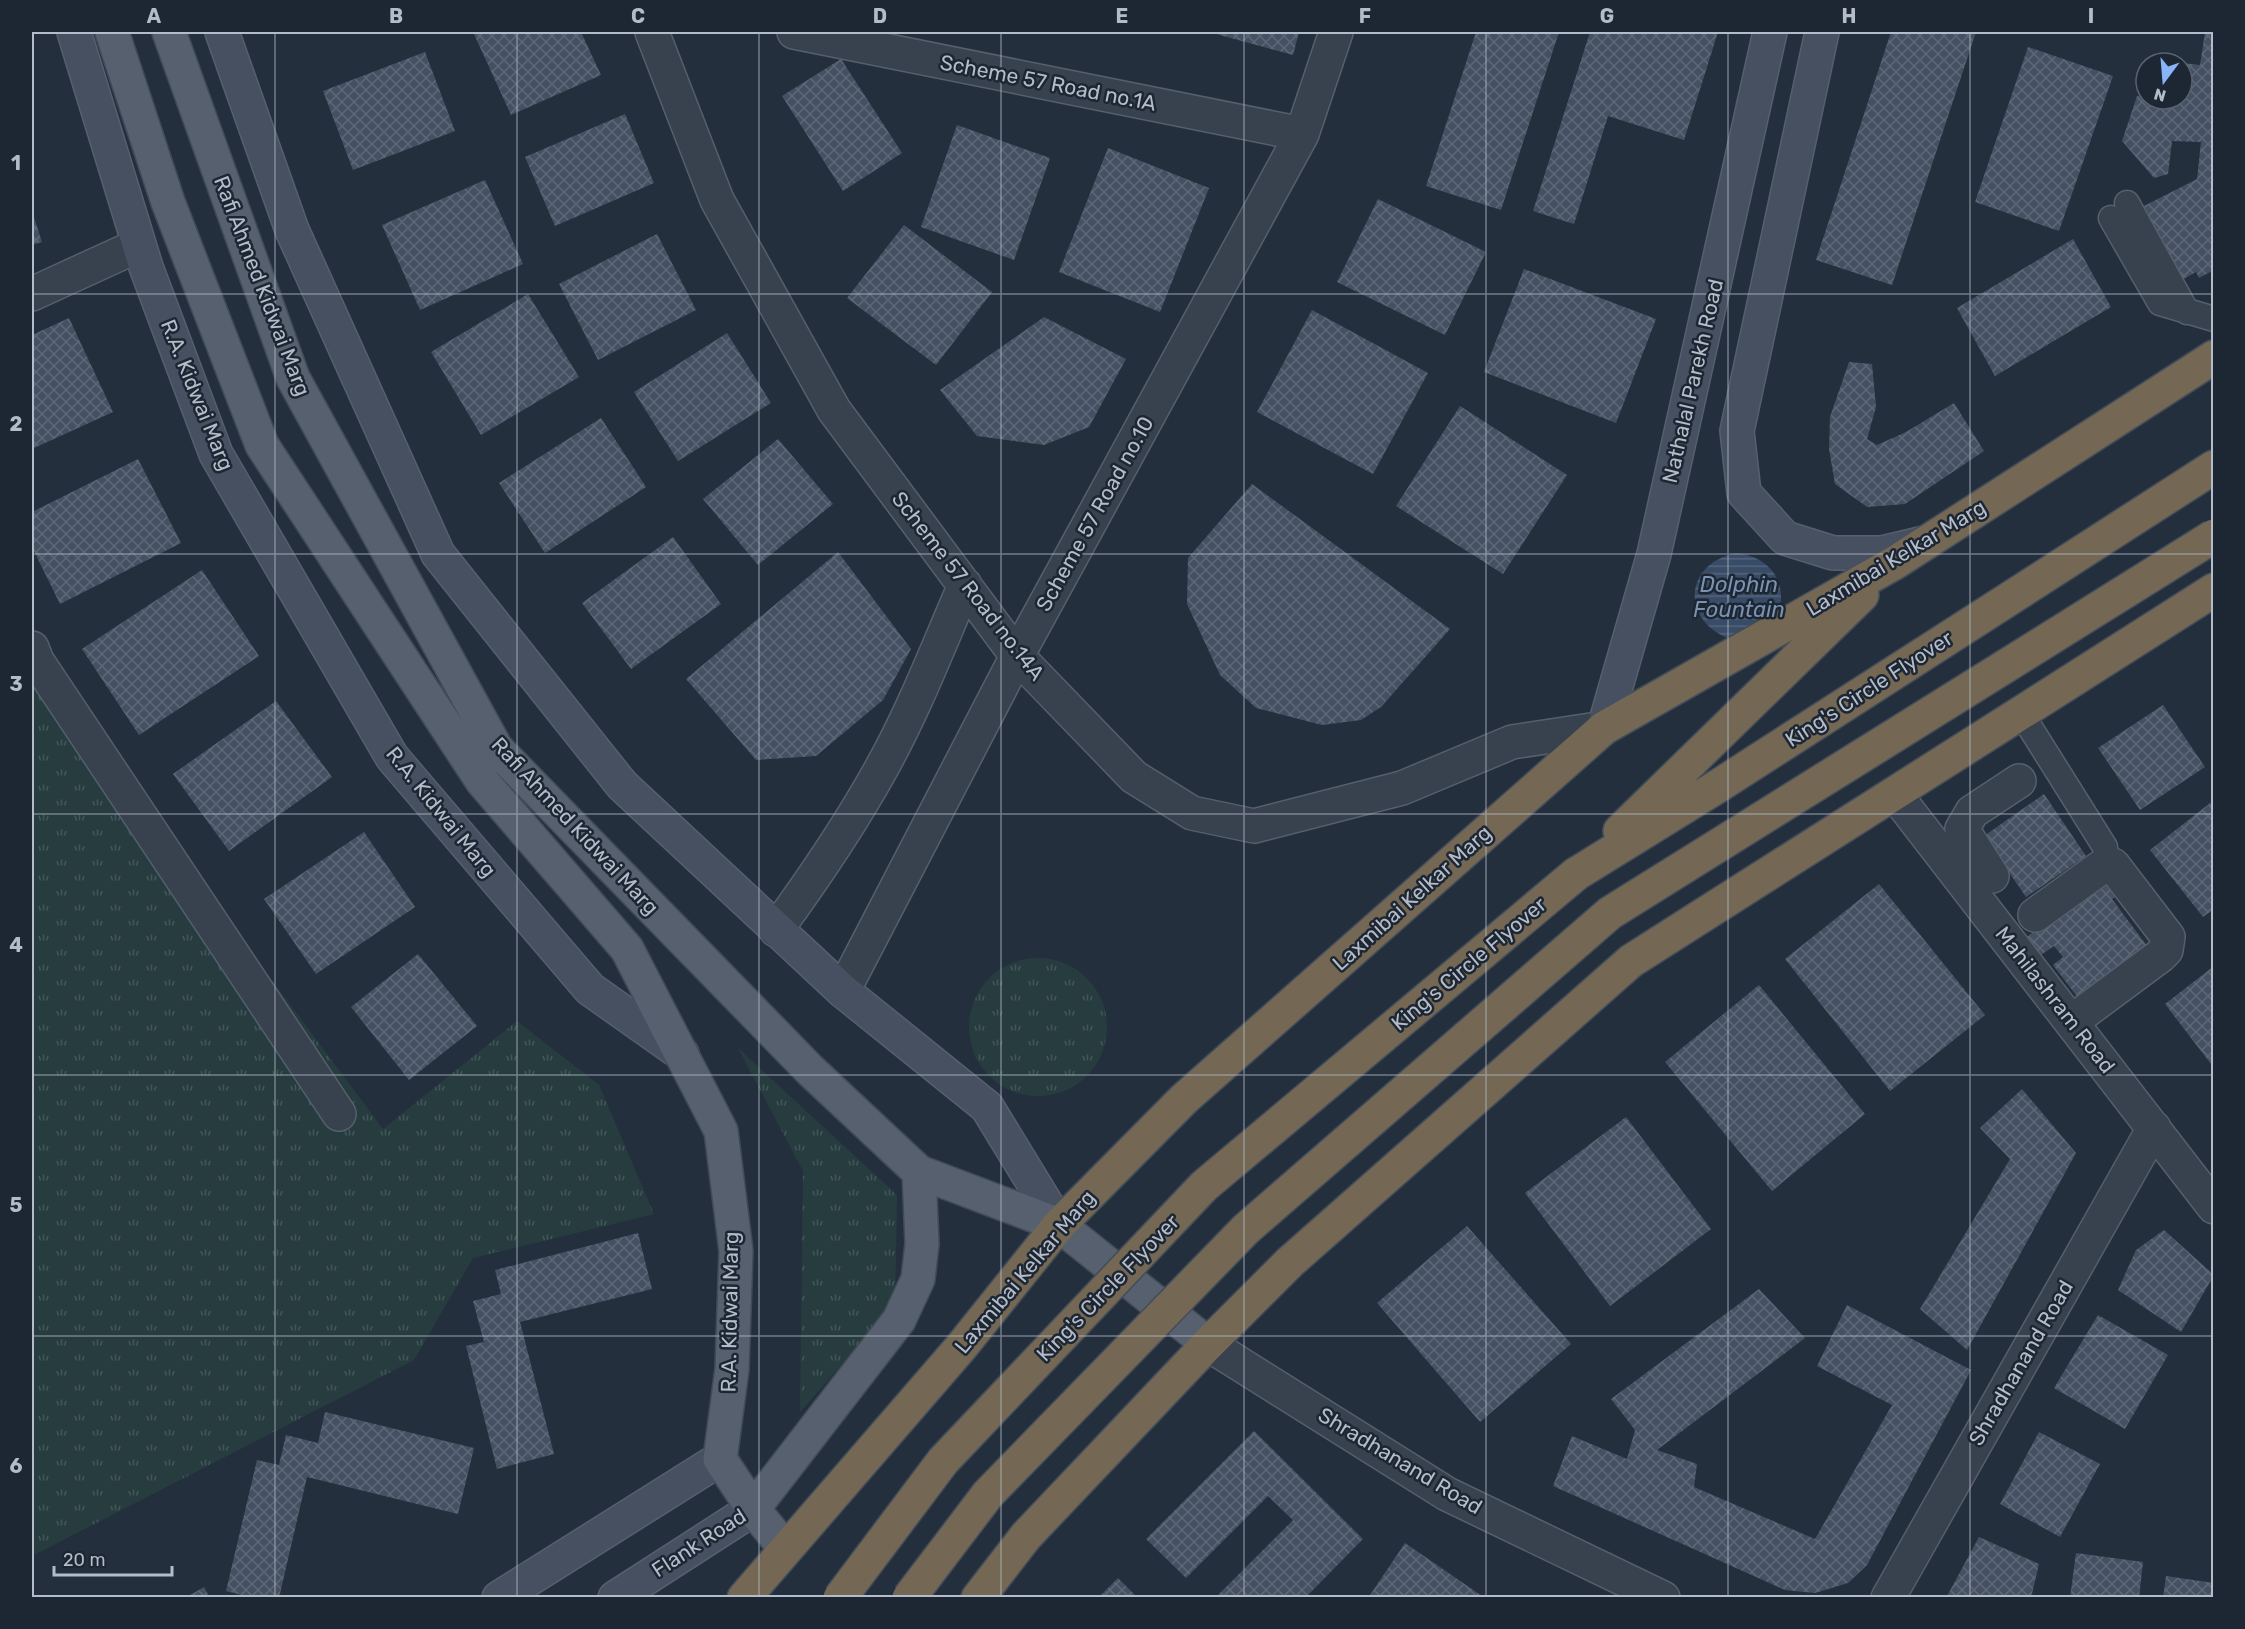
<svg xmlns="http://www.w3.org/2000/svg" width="2245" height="1629" font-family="Rubik,sans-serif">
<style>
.park{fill:url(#park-tufts)}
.water{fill:url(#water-rules)}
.building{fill:url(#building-cross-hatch)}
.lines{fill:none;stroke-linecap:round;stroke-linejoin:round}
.lane-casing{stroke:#565f6c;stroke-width:27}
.street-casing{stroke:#565f6c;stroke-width:36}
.secondary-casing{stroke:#565f6c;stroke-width:36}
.primary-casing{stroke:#414a57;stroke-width:36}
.highway-casing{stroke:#434c59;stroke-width:36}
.lane{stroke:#38414e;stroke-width:24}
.street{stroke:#38414e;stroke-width:33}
.secondary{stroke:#465061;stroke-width:33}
.primary{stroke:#56606e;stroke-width:33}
.highway{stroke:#746855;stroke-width:33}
.highway-bridge-casing{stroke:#434c59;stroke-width:36;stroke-linecap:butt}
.highway-bridge{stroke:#746855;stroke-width:33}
.grid{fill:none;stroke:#b4bcc9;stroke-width:1.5;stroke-opacity:0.55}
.labels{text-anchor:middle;stroke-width:5;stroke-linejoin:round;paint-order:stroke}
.street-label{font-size:21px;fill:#b4bcc9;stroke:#1d2633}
.water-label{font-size:22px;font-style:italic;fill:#7c92b1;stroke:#1d2633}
.neatline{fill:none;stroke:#b4bcc9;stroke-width:2}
.grid-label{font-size:20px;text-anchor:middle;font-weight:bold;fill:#b4bcc9}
</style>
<defs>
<pattern id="park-tufts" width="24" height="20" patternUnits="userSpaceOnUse" patternTransform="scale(1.5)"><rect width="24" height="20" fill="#263c3f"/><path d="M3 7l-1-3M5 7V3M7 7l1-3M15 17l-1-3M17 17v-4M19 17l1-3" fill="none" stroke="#435659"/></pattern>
<pattern id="water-rules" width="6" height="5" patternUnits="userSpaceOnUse" patternTransform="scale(1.5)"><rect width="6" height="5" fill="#394c67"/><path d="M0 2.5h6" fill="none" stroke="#53647b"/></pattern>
<pattern id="building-cross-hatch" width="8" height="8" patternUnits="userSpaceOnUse" patternTransform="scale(1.5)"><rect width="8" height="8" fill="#455162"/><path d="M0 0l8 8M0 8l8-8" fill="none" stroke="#5d6877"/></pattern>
</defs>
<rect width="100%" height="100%" fill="#242f3e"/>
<path class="park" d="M 32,681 L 65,703 L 383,1129 L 517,1021 L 599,1085 L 654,1214 L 473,1258 L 414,1360 L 32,1556 Z
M969 1027a69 69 0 1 1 138 0a69 69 0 1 1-138 0Z
M 738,1048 L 897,1195 L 895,1305 L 800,1412 L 803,1171 Z"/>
<path class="water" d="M 1737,553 C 1771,558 1787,581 1779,614 L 1732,640 C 1680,622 1683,563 1737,553 Z"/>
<path class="building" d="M 473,32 L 581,32 L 601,75 L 511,115 Z
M 1209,32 L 1299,32 L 1293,55 Z
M 1476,32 L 1559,32 L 1501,210 L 1426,186 Z
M 1590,32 L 1718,32 L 1684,140 L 1608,116 L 1574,224 L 1533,211 Z
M 1891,32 L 1976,32 L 1892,285 L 1816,260 Z
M 2205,32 L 2214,32 L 2214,270 L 2199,278 L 2196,272 L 2180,281 L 2140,208 L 2197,179 L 2201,142 L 2172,141 L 2168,174 L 2154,178 L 2122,141 L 2137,96 L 2146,95 L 2146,99 L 2182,99 L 2182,63 L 2200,65 Z
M 2028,47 L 2113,76 L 2059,231 L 1975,202 Z
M 425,52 L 455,131 L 353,170 L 323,91 Z
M 841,59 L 902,153 L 843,191 L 782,96 Z
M 625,114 L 654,183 L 555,226 L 525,157 Z
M 957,125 L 1050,158 L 1014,260 L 921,227 Z
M 1108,148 L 1209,188 L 1160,312 L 1059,272 Z
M 485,180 L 523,264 L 420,310 L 382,225 Z
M 1378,199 L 1486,252 L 1445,335 L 1337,282 Z
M 32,211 L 42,242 L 32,245 Z
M 904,225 L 992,292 L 936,365 L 847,298 Z
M 657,234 L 696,310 L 598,360 L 559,284 Z
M 2073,239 L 2111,307 L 1995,376 L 1957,308 Z
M 1524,269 L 1656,319 L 1616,423 L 1484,372 Z
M 528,294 L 579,377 L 481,435 L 431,352 Z
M 1312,310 L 1428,373 L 1373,474 L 1257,412 Z
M 1044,317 L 1126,359 L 1089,427 L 1044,445 L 977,436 L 940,390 Z
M 69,318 L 113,412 L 32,449 L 32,335 Z
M 727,333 L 771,403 L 678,461 L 634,392 Z
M 1849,362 L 1872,364 L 1876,407 L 1867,439 L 1877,445 L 1906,432 L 1954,403 L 1984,451 L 1905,504 L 1867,507 L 1835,484 L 1829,449 L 1830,417 Z
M 1460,406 L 1567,475 L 1503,574 L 1396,506 Z
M 601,418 L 646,487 L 545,553 L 499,483 Z
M 778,439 L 833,504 L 758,565 L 703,499 Z
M 138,459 L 181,543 L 60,604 L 32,547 L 32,512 Z
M 1252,484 L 1450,629 L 1381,707 L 1361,720 L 1322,725 L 1256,708 L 1220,675 L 1187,604 L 1188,558 Z
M 673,537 L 721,604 L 631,669 L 582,603 Z
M 838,552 L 911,649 L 883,700 L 816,756 L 756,760 L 686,679 Z
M 202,570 L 259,656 L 139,735 L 82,649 Z
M 276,701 L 332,777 L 229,851 L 173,774 Z
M 2163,705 L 2205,767 L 2140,810 L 2098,748 Z
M 2044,794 L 2086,856 L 2026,897 L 1984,836 Z
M 2214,800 L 2214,909 L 2203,917 L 2150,850 Z
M 364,832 L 415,907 L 316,974 L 264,899 Z
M 2107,869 L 2124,890 L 2112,899 L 2153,954 L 2079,999 L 2053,965 L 2063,957 L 2054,946 L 2041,955 L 2027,937 L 2069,905 Z
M 1879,884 L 1985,1015 L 1890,1091 L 1785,959 Z
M 418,954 L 477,1026 L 409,1080 L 351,1007 Z
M 2214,966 L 2214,1068 L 2165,1004 Z
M 1759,985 L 1865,1114 L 1772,1191 L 1665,1062 Z
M 2022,1089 L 2076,1153 L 1967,1350 L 1920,1309 L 2010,1159 L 1980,1128 Z
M 1626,1117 L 1711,1229 L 1610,1306 L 1525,1193 Z
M 1467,1226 L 1571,1344 L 1480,1422 L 1377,1303 Z
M 2164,1230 L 2214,1275 L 2181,1332 L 2118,1290 L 2136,1250 Z
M 638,1233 L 652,1289 L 520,1322 L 554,1454 L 497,1469 L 466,1346 L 484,1342 L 473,1301 L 501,1294 L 495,1270 Z
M 1759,1289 L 1805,1338 L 1657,1450 L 1697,1464 L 1694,1487 L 1815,1539 L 1892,1405 L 1817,1366 L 1847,1305 L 1971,1370 L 1867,1565 L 1848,1583 L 1815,1593 L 1785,1590 L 1553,1486 L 1572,1436 L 1627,1459 L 1635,1430 L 1611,1399 Z
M 2098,1315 L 2168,1355 L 2125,1429 L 2054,1388 Z
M 325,1412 L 474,1448 L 458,1514 L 307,1477 L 279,1598 L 253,1598 L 226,1591 L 257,1460 L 279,1465 L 286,1435 L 318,1443 Z
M 1254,1431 L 1363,1539 L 1305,1598 L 1215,1598 L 1293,1520 L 1268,1496 L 1186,1578 L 1146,1539 Z
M 2039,1432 L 2100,1464 L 2060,1537 L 2000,1504 Z
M 1979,1537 L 2039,1564 L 2031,1598 L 1946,1598 Z
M 1405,1543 L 1485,1598 L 1368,1598 Z
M 2076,1553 L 2143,1562 L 2139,1598 L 2070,1598 Z
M 2166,1576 L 2214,1583 L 2214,1598 L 2163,1598 Z
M 1118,1578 L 1138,1598 L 1098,1598 Z
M 204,1587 L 210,1598 L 185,1598 Z"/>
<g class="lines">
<defs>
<path id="lane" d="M 2127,203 L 2187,312
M 2111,218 L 2160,303 L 2214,319
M 2021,713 L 2105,847"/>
<path id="street" d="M 652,32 L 717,200 L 834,410 L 1017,656 L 1134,777 L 1192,813 L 1254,826 L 1402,788 L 1512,742 L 1604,728
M 794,32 L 1302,134
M 32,294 L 139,245
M 32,648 L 37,661 L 339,1114
M 1895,794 L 2214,1207
M 1992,876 L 1962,829 L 1972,812 L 2019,781
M 2035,915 L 2107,863 L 2113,865 L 2168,937 L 2166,950 L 2160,956 L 2071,1022
M 776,930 C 814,878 850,825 881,769 C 914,710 938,647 965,585
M 843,991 L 1017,656 L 1302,134 L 1336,32
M 1208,1344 L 1447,1494 L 1663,1598
M 1888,1598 L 2154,1128"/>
<path id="secondary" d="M 74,32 L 146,267 L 216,454 L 392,757 L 590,989 L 682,1054
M 222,32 L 292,230 L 438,554 L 622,785 L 843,991 L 987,1107 L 1059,1225
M 1822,32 L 1737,431 L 1744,493 L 1785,538 L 1833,553 L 1882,553 L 1924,543
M 1604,728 L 1654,554 L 1770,32
M 499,1598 L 720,1459
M 615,1598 L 753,1509"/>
<path id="primary" d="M 112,32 L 168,202 L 262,445 L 482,781 L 627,949 L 721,1131 L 736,1251 L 732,1369 L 720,1459 L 753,1509 L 785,1548
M 169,32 L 293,378 L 496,748 L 810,1070 L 919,1172 L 1059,1225 L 1208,1344
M 753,1509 L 899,1320 L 918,1279 L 922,1244 L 919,1172"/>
<path id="highway" d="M 1620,831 L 1862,595
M 1576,874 L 1715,788 L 2214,467
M 744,1598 L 962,1346 L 1059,1225 L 1184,1099 L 1604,728 L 1896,562 L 2214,357
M 978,1598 L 1026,1536 L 1208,1344 L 1290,1262 L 1631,961 L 2214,590"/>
</defs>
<use href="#lane" class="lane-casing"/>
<use href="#street" class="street-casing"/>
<use href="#secondary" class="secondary-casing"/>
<use href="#primary" class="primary-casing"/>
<use href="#highway" class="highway-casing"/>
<use href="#lane" class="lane"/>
<use href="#street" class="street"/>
<use href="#secondary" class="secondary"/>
<use href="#primary" class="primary"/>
<use href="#highway" class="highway"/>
<defs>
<path id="highway-bridge" d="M 840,1598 L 943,1461 L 1204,1186 L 1576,874
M 909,1598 L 988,1494 L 1246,1229 L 1610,913 L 2214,536"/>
</defs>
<use href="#highway-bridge" class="highway-bridge-casing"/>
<use href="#highway-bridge" class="highway-bridge"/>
</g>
<path class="grid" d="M 275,32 L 275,1598M 517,32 L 517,1598M 759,32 L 759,1598M 1001,32 L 1001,1598M 1244,32 L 1244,1598M 1486,32 L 1486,1598M 1728,32 L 1728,1598M 1970,32 L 1970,1598M 32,294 L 2214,294M 32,554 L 2214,554M 32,814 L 2214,814M 32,1075 L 2214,1075M 32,1336 L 2214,1336"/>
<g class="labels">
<g class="street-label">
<text transform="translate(1048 83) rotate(11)" y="7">Scheme 57 Road no.1A</text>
<text transform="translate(262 286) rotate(69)" y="7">Rafi Ahmed Kidwai Marg</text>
<text transform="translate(1693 381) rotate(-77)" y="7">Nathalal Parekh Road</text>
<text transform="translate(197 395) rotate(68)" y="7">R.A. Kidwai Marg</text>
<text transform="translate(1095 514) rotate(-61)" y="7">Scheme 57 Road no.10</text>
<text transform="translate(1896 558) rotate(-31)" y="7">Laxmibai Kelkar Marg</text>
<text transform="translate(968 586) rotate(52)" y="7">Scheme 57 Road no.14A</text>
<text transform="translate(1869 689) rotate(-33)" y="7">King's Circle Flyover</text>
<text transform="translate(441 812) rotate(51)" y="7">R.A. Kidwai Marg</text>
<text transform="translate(575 826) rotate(47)" y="7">Rafi Ahmed Kidwai Marg</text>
<text transform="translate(1412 898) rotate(-42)" y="7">Laxmibai Kelkar Marg</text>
<text transform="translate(1469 964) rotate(-40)" y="7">King's Circle Flyover</text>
<text transform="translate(2055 1000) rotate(52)" y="7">Mahilashram Road</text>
<text transform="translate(1025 1272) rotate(-50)" y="7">Laxmibai Kelkar Marg</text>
<text transform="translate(1108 1288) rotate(-46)" y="7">King's Circle Flyover</text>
<text transform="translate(730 1312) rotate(-89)" y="7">R.A. Kidwai Marg</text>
<text transform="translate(2021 1363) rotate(-60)" y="7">Shradhanand Road</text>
<text transform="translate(1400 1461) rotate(31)" y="7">Shradhanand Road</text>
<text transform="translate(699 1543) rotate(-33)" y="7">Flank Road</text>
</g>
<g class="water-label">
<text x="1739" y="592">Dolphin<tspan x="1739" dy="25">Fountain</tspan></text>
</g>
</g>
<rect width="2245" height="1629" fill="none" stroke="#1d2633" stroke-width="66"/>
<g transform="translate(2164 81) rotate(196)"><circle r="28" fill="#1d2633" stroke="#59626f" stroke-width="1.5"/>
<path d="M0-4.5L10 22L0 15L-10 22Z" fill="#8ab4f8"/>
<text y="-9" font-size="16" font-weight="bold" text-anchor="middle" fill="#b4bcc9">N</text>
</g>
<path d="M54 1566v9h118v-9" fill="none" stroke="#b4bcc9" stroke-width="3"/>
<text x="63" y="1566" font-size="18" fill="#b4bcc9" stroke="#1d2633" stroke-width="4.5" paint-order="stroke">20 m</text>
<rect x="33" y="33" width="2179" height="1563" class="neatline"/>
<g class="grid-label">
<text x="154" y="23">A</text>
<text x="396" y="23">B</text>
<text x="638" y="23">C</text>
<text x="880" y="23">D</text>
<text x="1122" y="23">E</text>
<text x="1365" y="23">F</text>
<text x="1607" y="23">G</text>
<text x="1849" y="23">H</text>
<text x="2091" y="23">I</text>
<text x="16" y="170">1</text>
<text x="16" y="431">2</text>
<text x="16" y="691">3</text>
<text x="16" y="952">4</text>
<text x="16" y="1212">5</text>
<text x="16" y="1473">6</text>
</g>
</svg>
